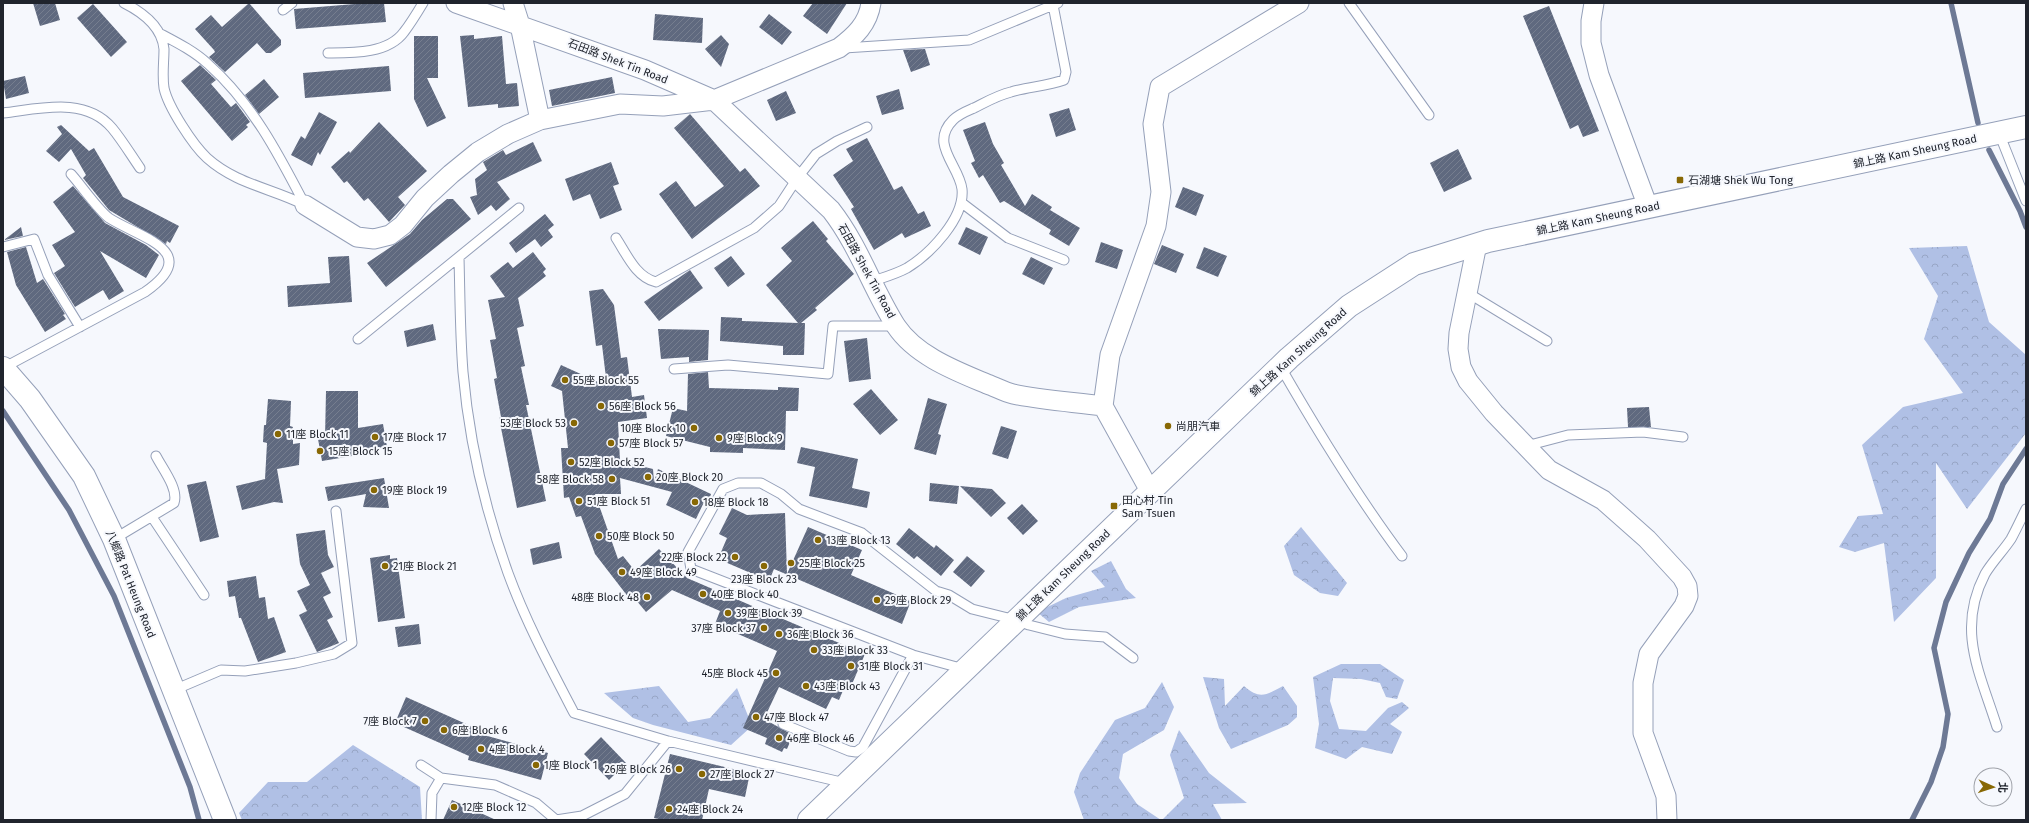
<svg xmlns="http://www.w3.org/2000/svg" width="2029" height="823" font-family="'Fira Sans','Noto Sans TC',sans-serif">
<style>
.forest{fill:url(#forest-crowns)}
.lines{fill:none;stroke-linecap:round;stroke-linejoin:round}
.stream{stroke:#6d7995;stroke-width:5.5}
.building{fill:url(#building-hatch)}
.lane-casing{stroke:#95a0b9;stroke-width:11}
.street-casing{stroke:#95a0b9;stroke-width:21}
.secondary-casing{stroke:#95a0b9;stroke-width:24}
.lane{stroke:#fff;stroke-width:9}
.street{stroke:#fff;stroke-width:19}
.secondary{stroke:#fff;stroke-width:22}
.poi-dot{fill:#886804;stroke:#f6f8fd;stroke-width:1.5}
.labels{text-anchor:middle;stroke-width:4;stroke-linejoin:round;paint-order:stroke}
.street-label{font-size:11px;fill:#20242d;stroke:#f6f8fd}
.poi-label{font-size:11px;fill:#20242d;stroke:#f6f8fd;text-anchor:start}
</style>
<defs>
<pattern id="forest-crowns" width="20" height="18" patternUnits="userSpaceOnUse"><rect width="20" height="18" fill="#b0c0e5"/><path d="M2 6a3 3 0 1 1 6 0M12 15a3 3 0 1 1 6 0" fill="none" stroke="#97a5c5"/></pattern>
<pattern id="building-hatch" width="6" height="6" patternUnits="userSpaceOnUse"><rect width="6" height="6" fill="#5f697f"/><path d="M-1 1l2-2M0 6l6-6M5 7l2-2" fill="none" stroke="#767e8f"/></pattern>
</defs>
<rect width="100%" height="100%" fill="#f6f8fd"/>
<path class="forest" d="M 1967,246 L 1989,322 L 2026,355 L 2026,433 L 1967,509 L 1936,463 L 1936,578 L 1894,622 L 1884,543 L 1855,552 L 1839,547 L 1858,516 L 1883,514 L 1862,445 L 1903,407 L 1963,393 L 1924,339 L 1938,296 L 1909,248 Z
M 1301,527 L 1347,583 L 1338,596 L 1320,593 L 1294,575 L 1284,546 Z
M 1111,561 L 1126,589 L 1136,598 L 1079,607 L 1049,622 L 1037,612 L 1066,598 L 1105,587 L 1091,571 Z
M 1341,664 L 1380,664 L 1404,680 L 1397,699 L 1386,697 L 1380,683 L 1361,679 L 1333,678 L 1330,701 L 1339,729 L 1366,731 L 1388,708 L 1402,702 L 1409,708 L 1390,724 L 1402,732 L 1392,754 L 1362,747 L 1346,759 L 1315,748 L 1319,724 L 1313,677 Z
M 1203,677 L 1224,679 L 1225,706 L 1244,686 C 1260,700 1266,695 1283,686 L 1297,706 L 1297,717 L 1288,725 L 1231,749 L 1219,728 Z
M 1162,682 L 1174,707 L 1164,730 L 1123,754 L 1119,778 L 1137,804 L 1161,820 L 1084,820 L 1074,792 L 1080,773 L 1115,720 L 1145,708 Z
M 659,686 L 688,722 L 710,718 L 737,688 L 752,726 L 731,745 L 653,725 L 633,718 L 604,693 Z
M 1179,730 L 1209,773 L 1247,803 L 1213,804 L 1222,820 L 1162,820 L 1184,798 L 1170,755 Z
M 353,745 L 420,787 L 422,820 L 242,820 L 239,813 L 268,782 L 307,782 Z"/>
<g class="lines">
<path class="stream" d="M 1951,3 L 1978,123
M 1989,150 L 2020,211 L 2026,227
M 3,411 L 69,510 L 114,596 L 190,787 L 199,820
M 1912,820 L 1931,782 L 1943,747 L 1948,714 L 1934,648 L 1946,602 L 1969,553 L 1990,519 L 2003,484 L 2026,449"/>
</g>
<path class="building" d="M 33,3 L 55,3 L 60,20 L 40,26 Z
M 249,3 L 281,40 L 281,45 L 271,53 L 266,53 L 257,43 L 225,72 L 209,57 L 215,52 L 214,50 L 195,29 L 211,15 L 222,27 Z
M 367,3 L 384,3 L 386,22 L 296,29 L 294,9 Z
M 813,3 L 847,3 L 827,34 L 803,16 Z
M 93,4 L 127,42 L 111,57 L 77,18 Z
M 1549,6 L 1599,131 L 1583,137 L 1578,125 L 1570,129 L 1523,16 Z
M 655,14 L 703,18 L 702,43 L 653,40 Z
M 769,14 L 792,32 L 782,45 L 759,27 Z
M 474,35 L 474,39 L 502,36 L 506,84 L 517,83 L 519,106 L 498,108 L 498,104 L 468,107 L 460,36 Z
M 721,35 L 729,44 L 721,67 L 705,49 Z
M 414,36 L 438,36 L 438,78 L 427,78 L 446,118 L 427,127 L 414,99 Z
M 925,49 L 930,65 L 911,72 L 903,50 Z
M 200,65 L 216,80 L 211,84 L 231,107 L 236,103 L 250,122 L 246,125 L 248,127 L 232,141 L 181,81 Z
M 389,66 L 391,91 L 305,98 L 303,73 Z
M 25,76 L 29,93 L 6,99 L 3,81 Z
M 612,77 L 615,93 L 552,106 L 549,90 Z
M 264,79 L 279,97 L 259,114 L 245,95 Z
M 899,89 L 904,109 L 882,115 L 876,96 Z
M 786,91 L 796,113 L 776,121 L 767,100 Z
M 1069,108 L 1076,130 L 1056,137 L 1049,114 Z
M 319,112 L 337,122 L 320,155 L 318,152 L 312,166 L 291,155 L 301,136 L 305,139 Z
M 690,114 L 740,172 L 745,168 L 760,186 L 692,239 L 659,194 L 676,181 L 695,207 L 724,186 L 674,128 Z
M 379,122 L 427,171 L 398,197 L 405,205 L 389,222 L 368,198 L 364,201 L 347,181 L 344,183 L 331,167 L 349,151 L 350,153 Z
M 985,122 L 993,144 L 1004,163 L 1001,165 L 1025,206 L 1032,194 L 1052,207 L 1050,210 L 1080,228 L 1069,246 L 1049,234 L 1051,230 L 1004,201 L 1000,203 L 983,175 L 979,178 L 971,163 L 975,161 L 963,130 Z
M 61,125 L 89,151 L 94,148 L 123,197 L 179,226 L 170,243 L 167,241 L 166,244 L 109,210 L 83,178 L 86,175 L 71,149 L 59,162 L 46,151 L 62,134 L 57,127 Z
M 867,138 L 894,190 L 902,186 L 918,214 L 924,211 L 931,226 L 905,238 L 902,233 L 874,250 L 851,209 L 854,207 L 833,175 L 853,161 L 846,149 Z
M 533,142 L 542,161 L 497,182 L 510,199 L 496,211 L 491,205 L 478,215 L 470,197 L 477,195 L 475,179 L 487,170 L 483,162 L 503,150 L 506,155 Z
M 1458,149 L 1472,179 L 1444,192 L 1430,163 Z
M 611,162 L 619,184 L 613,186 L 622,210 L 600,219 L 590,194 L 573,201 L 565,179 Z
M 73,186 L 105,223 L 146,245 L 159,255 L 146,278 L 100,251 L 124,291 L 109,300 L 103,290 L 75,307 L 54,273 L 65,266 L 52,245 L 75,232 L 53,202 Z
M 1183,187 L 1204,195 L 1196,216 L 1175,207 Z
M 447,199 L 453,199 L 471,219 L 386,287 L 367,263 L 410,234 L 422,220 Z
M 545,214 L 554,225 L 548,230 L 553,237 L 541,247 L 535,239 L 516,253 L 509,243 Z
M 813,221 L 828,239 L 826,241 L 854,274 L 815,308 L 817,310 L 801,323 L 805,323 L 804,355 L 783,355 L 783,346 L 720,341 L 721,317 L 742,318 L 742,321 L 798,323 L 766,285 L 792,261 L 781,248 Z
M 21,227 L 23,236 L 4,240 Z
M 966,227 L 988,237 L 980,255 L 958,244 Z
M 1101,242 L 1123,250 L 1117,269 L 1095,262 Z
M 1162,245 L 1184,254 L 1176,273 L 1154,264 Z
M 26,247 L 37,283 L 43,279 L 65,314 L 63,315 L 66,319 L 45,332 L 16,285 L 7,252 Z
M 1204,247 L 1227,256 L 1218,277 L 1196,268 Z
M 533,252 L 546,269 L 543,272 L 546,276 L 518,298 L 524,326 L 517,328 L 525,366 L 521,367 L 529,405 L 526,405 L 546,501 L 517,508 L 499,418 L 501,417 L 494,379 L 497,378 L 490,340 L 496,339 L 488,300 L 505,297 L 490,276 L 508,262 L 513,268 Z
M 349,256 L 352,302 L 288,307 L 287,286 L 330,283 L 328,257 Z
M 731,256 L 745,274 L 728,287 L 714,268 Z
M 1031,257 L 1053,268 L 1044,285 L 1022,274 Z
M 690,270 L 703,288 L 659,321 L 644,302 Z
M 603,289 L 614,305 L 621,358 L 627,357 L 632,397 L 644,395 L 647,418 L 618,422 L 620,461 L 653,469 L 654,482 L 658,469 L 711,494 L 709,501 L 705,500 L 696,519 L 666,505 L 672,492 L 620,478 L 621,494 L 595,494 L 618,559 L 623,556 L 635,571 L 659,549 L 687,578 L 865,654 L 852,684 L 847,681 L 839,700 L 832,697 L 826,709 L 779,687 L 764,719 L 793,735 L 787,749 L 784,748 L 782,752 L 765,744 L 767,738 L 743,728 L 777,651 L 715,624 L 720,611 L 672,590 L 646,612 L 631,594 L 632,597 L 629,598 L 595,554 L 581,516 L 576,517 L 569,497 L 564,498 L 561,448 L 568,448 L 562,391 L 551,386 L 561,365 L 607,386 L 602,345 L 596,346 L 589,291 Z
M 433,324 L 436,340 L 407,347 L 404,331 Z
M 658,329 L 709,330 L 708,360 L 689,362 L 689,357 L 661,359 Z
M 867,338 L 871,379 L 849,382 L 844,341 Z
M 708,372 L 709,388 L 778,390 L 778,387 L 799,388 L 798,411 L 786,411 L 785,450 L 743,448 L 743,453 L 710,452 L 710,447 L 666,436 L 673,408 L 687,411 L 688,374 Z
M 871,389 L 898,420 L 880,435 L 853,404 Z
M 326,391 L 358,391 L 358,428 L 383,424 L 387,447 L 358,452 L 358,455 L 322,461 L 318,439 L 325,438 Z
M 928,398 L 947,404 L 938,434 L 941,435 L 936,455 L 914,449 Z
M 268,399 L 291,401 L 290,426 L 293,427 L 293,444 L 300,443 L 299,465 L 277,469 L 283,503 L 274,502 L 242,510 L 236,486 L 265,479 L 267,443 L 263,442 L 264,425 L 266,425 Z
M 1649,407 L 1651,427 L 1628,427 L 1627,408 Z
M 1001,426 L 1017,431 L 1008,459 L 992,454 Z
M 801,447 L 858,459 L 852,488 L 870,492 L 867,508 L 809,496 L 815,467 L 797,463 Z
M 384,478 L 389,508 L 363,507 L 366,494 L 328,501 L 325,487 Z
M 206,481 L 219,537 L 200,542 L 187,485 Z
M 930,483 L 959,486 L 957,504 L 929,501 Z
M 960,486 L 992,489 L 1006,503 L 991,517 Z
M 1022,504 L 1038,521 L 1023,535 L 1007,518 Z
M 732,508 L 747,515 L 785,513 L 787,574 L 808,527 L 862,550 L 851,575 L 911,601 L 902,624 L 774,569 L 769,581 L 718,559 L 727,538 L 719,534 Z
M 909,528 L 934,548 L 936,545 L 954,560 L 941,576 L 917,556 L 914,559 L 896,544 Z
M 325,530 L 328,555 L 334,567 L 321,573 L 331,593 L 323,597 L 333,617 L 327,620 L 339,643 L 317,652 L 299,615 L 307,611 L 297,591 L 310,585 L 300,564 L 296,534 Z
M 559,542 L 562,558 L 533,565 L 530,549 Z
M 390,555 L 390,559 L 397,558 L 405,618 L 378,622 L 370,558 Z
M 967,556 L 985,571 L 971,587 L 953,572 Z
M 256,576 L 259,598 L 265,597 L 268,619 L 274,617 L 286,652 L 258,662 L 241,618 L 239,618 L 235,596 L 229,597 L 227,581 Z
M 419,624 L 421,644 L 398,647 L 395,627 Z
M 406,697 L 475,728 L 473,732 L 548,753 L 541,780 L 468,760 L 469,756 L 395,723 Z
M 601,737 L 626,763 L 609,780 L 584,754 Z
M 670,754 L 750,773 L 745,797 L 709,789 L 702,820 L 663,820 L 654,818 Z
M 452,800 L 496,820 L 443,820 Z"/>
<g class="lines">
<defs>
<path id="lane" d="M 124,3 C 142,12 162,27 164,49 C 164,62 162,75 164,88 C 168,107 193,145 207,158 C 236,184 271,188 305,205
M 1349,3 L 1429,115
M 283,10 L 292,3
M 159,33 C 176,42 194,51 208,64 C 252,103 278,153 305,205
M 844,48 L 969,40 L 1058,3
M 328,53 C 352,53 388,54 404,32 C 411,23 417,13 423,3
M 3,113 C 39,109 85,96 112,128 C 122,140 131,155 140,168
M 1999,133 L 2026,201
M 962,203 L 1008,238 L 1064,260
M 616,238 C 627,255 636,277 656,282 L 754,228 L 779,206 L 798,177 L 816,154 L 837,141 L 867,127
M 3,247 L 34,239 L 48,275 L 80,327
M 459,257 C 460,295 460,334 463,372 C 469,440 485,509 508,573 C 526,622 550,667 574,713 L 668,741 L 845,783
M 873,281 C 885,277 896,274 907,268 C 930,254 965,218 962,189 C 959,165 929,144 953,120 C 959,114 967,111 974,108 C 986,102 998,95 1011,92 C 1028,87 1047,86 1064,80 L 1066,72 L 1053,5
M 1468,293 L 1547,341
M 358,339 L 519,208
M 1280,366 C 1318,432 1357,496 1402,556
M 3,368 L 145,292 C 204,251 140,238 109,218 C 98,210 81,185 71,174
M 674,369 L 728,365 L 828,374 L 833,326 L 897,326
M 1526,446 L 1568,435 L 1643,432 L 1683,437
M 152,517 L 204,595
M 114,539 L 174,503 C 179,489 162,468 156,456
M 964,669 L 913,655 L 691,569 L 688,552 L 723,489 L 738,483 L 761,483 L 781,494 L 799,509 L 862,533 L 936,591 L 949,595 L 972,609 L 1016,620 L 1029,625 L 1065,634 L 1105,637 L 1133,658
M 174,690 L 221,670 L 245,671 L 296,663 L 334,654 L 352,643 L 336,511
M 783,724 L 849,751 L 856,752 L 863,747 L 913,655
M 1997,727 C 1980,673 1956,630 1985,574 C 1992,562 2003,551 2011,539 C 2016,530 2021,519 2026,509
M 421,765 L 441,778 L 495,785 L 536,803 L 556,820 L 582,816 L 625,794 L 668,741
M 431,820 L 432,793 L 441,778"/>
<path id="street" d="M 456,3 L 645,70 L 714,100 L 831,210 C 859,246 872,288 896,326 C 916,356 956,371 987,384 C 996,387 1004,392 1013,394 C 1042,400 1073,402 1103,406 L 1150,491
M 513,3 L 520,25 L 540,120
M 1594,3 L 1591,21 L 1591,43 L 1599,75 L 1648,207
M 305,205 L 357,237 L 374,239 L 390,235 L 403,225 L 425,198 L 451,174 L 478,152 L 508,134 L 540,120 L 620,104 L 663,106 L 714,100 L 839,48 C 855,36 868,24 871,3
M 1477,244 L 1459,333 L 1458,349 L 1461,367 L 1468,381 L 1494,413 L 1549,470 L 1603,500 L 1647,539 L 1682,577 L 1687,586 L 1688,596 L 1684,606 L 1649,654 L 1643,683 L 1643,733 L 1666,796 L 1667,820
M 1103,406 L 1110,355 L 1156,226 L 1161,192 L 1153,124 L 1160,87 L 1299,3"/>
<path id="secondary" d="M 3,368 L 30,399 L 84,476 L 114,539 L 225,820
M 809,820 L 1289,358 L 1349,306 L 1414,264 L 1488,241 L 2026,127"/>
</defs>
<use href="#lane" class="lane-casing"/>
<use href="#street" class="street-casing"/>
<use href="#secondary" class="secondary-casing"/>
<use href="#lane" class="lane"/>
<use href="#street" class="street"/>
<use href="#secondary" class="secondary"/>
</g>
<g class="poi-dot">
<rect x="1676" y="176" width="8" height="8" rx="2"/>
<circle cx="565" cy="380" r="4"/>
<circle cx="601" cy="406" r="4"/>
<circle cx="574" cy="423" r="4"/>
<circle cx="1168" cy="426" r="4"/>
<circle cx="694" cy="428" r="4"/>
<circle cx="278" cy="434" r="4"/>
<circle cx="375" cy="437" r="4"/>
<circle cx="719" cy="438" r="4"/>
<circle cx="611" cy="443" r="4"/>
<circle cx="320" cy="451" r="4"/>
<circle cx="571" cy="462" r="4"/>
<circle cx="648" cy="477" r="4"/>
<circle cx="612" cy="479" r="4"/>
<circle cx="374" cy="490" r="4"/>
<circle cx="579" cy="501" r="4"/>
<circle cx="695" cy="502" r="4"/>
<rect x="1110" y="502" width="8" height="8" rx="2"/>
<circle cx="599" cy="536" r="4"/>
<circle cx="818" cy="540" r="4"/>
<circle cx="735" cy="557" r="4"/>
<circle cx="791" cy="563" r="4"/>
<circle cx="385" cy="566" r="4"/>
<circle cx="764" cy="566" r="4"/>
<circle cx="622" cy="572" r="4"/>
<circle cx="703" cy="594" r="4"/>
<circle cx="647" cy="597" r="4"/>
<circle cx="877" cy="600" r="4"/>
<circle cx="728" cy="613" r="4"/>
<circle cx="764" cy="628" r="4"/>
<circle cx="779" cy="634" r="4"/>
<circle cx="814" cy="650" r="4"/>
<circle cx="851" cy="666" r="4"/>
<circle cx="776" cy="673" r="4"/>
<circle cx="806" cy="686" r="4"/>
<circle cx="756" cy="717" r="4"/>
<circle cx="425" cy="721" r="4"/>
<circle cx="444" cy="730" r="4"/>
<circle cx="779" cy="738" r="4"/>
<circle cx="481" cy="749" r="4"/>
<circle cx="536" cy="765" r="4"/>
<circle cx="679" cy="769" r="4"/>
<circle cx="702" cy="774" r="4"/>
<circle cx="454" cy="807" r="4"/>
<circle cx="669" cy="809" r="4"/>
</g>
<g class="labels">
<g class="street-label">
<text transform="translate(618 61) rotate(21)" y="4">石田路 Shek Tin Road</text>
<text transform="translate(1915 151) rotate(-12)" y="4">錦上路 Kam Sheung Road</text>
<text transform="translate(1598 218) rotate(-12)" y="4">錦上路 Kam Sheung Road</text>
<text transform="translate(867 271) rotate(61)" y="4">石田路 Shek Tin Road</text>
<text transform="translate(1298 352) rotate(-42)" y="4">錦上路 Kam Sheung Road</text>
<text transform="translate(1063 575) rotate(-44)" y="4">錦上路 Kam Sheung Road</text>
<text transform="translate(131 584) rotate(68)" y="4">八鄉路 Pat Heung Road</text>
</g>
<g class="poi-label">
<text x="1688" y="184">石湖塘 Shek Wu Tong</text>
<text x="573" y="384">55座 Block 55</text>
<text x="609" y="410">56座 Block 56</text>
<text x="566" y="427" text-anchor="end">53座 Block 53</text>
<text x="1176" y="430">尚朋汽車</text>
<text x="686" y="432" text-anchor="end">10座 Block 10</text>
<text x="286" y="438">11座 Block 11</text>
<text x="383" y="441">17座 Block 17</text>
<text x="727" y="442">9座 Block 9</text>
<text x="619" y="447">57座 Block 57</text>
<text x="328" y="455">15座 Block 15</text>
<text x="579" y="466">52座 Block 52</text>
<text x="656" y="481">20座 Block 20</text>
<text x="604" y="483" text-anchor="end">58座 Block 58</text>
<text x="382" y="494">19座 Block 19</text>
<text x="1122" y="504">田心村 Tin<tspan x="1122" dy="13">Sam Tsuen</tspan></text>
<text x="587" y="505">51座 Block 51</text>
<text x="703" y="506">18座 Block 18</text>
<text x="607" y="540">50座 Block 50</text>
<text x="826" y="544">13座 Block 13</text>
<text x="727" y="561" text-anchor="end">22座 Block 22</text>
<text x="799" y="567">25座 Block 25</text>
<text x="393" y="570">21座 Block 21</text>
<text x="630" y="576">49座 Block 49</text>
<text x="764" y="583" text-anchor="middle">23座 Block 23</text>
<text x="711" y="598">40座 Block 40</text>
<text x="639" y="601" text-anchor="end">48座 Block 48</text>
<text x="885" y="604">29座 Block 29</text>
<text x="736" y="617">39座 Block 39</text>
<text x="756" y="632" text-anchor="end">37座 Block 37</text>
<text x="787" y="638">36座 Block 36</text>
<text x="822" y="654">33座 Block 33</text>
<text x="859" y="670">31座 Block 31</text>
<text x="768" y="677" text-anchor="end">45座 Block 45</text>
<text x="814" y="690">43座 Block 43</text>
<text x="764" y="721">47座 Block 47</text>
<text x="417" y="725" text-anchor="end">7座 Block 7</text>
<text x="452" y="734">6座 Block 6</text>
<text x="787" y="742">46座 Block 46</text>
<text x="489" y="753">4座 Block 4</text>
<text x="544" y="769">1座 Block 1</text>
<text x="671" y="773" text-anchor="end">26座 Block 26</text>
<text x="710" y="778">27座 Block 27</text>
<text x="462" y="811">12座 Block 12</text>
<text x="677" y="813">24座 Block 24</text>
</g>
</g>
<rect width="2029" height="823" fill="none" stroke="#20242d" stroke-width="8"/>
<g transform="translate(1993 787) rotate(93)"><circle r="19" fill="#f6f8fd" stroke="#a0a3aa"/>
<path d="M0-3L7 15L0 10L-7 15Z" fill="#886804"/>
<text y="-6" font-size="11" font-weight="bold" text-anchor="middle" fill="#20242d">北</text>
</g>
</svg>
